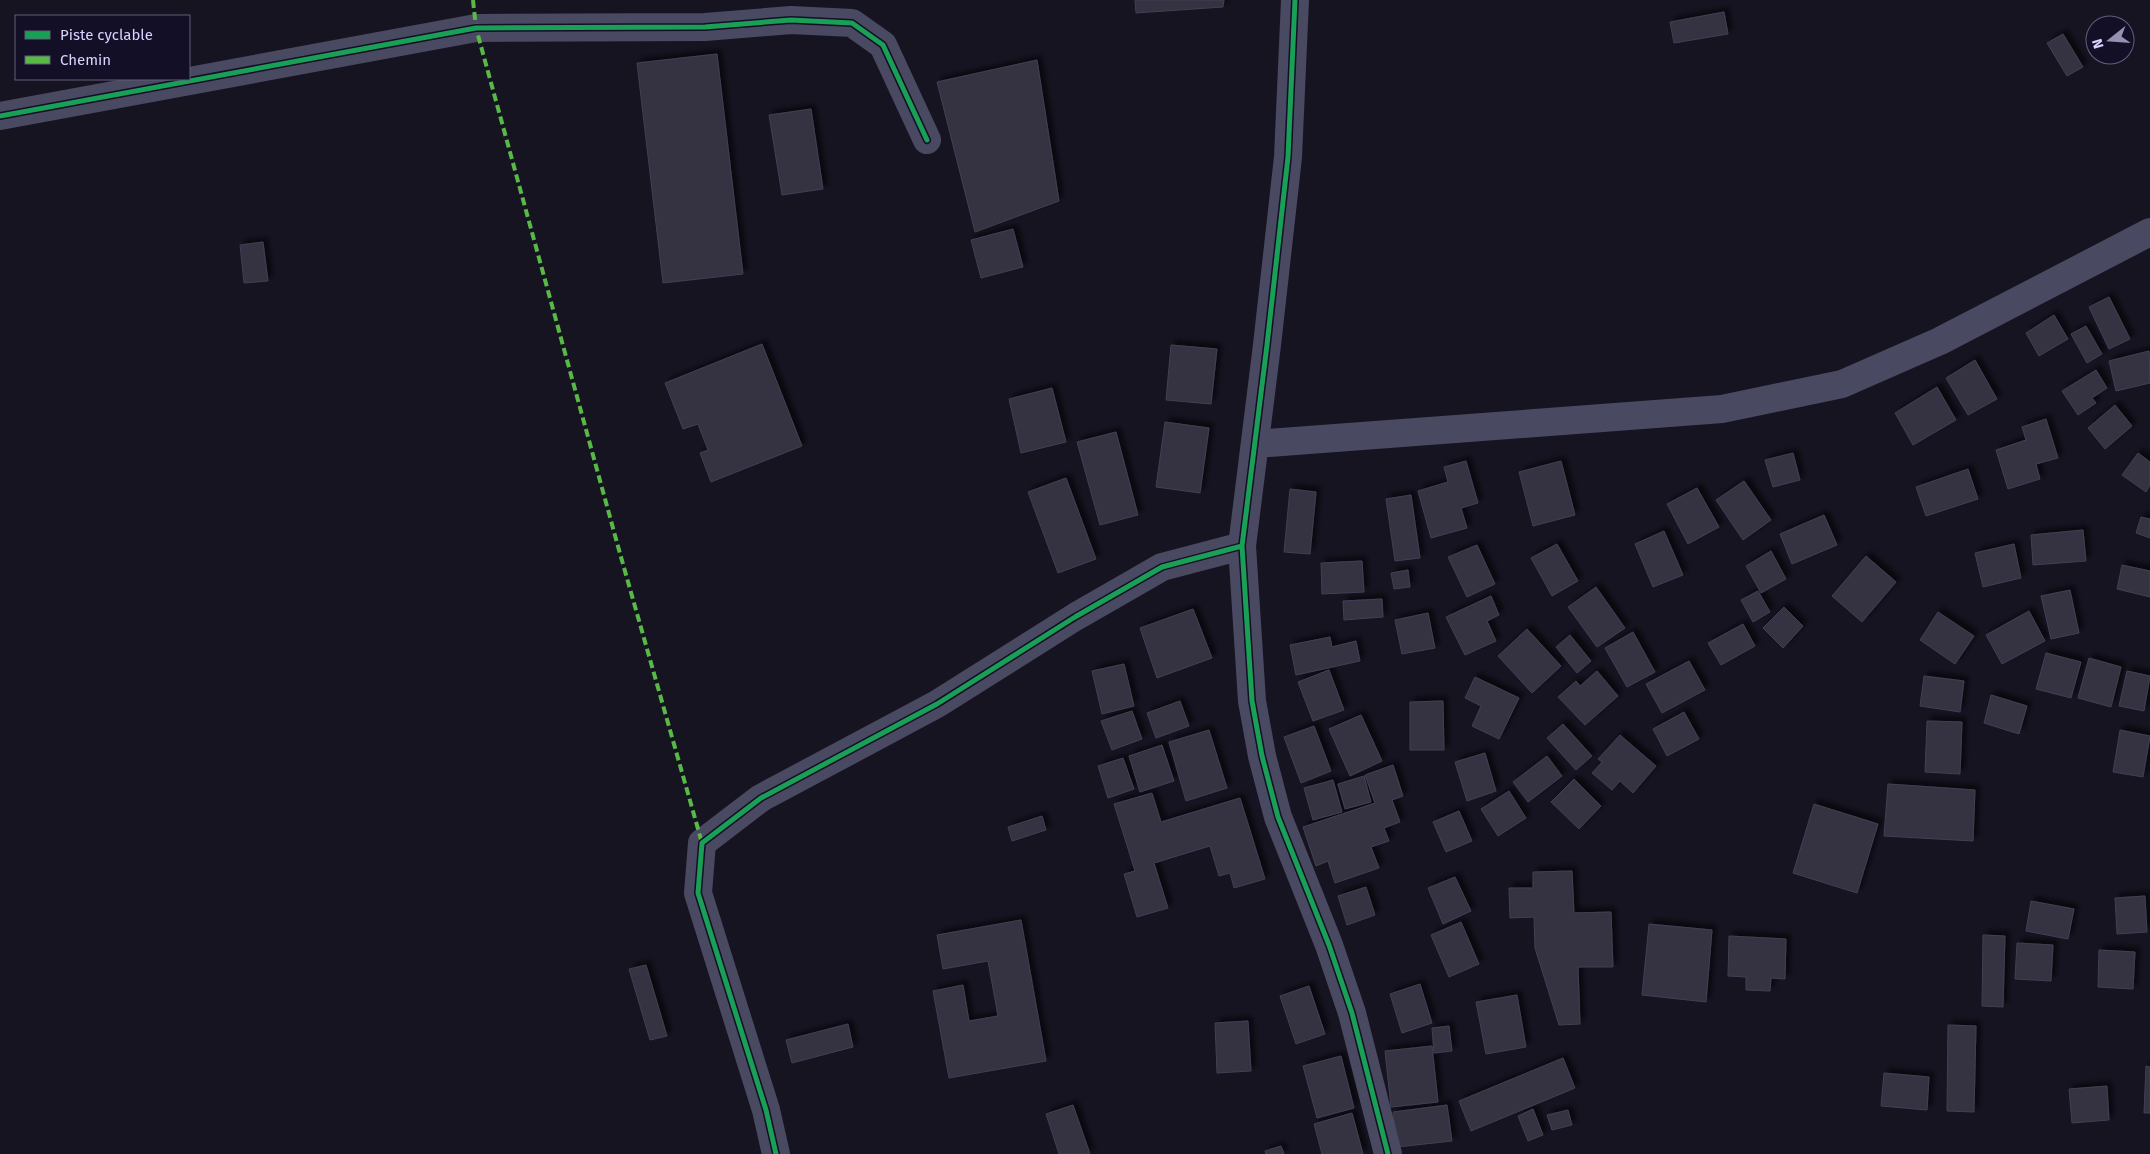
<svg xmlns="http://www.w3.org/2000/svg" width="2150" height="1154" font-family="'Fira Sans',sans-serif">
<style>
.building{fill:#343243;stroke:#433f54;filter:url(#shadow)}
.lines{fill:none;stroke-linecap:round;stroke-linejoin:round}
.street{stroke:#4a4962;stroke-width:28}
.quiet{stroke:#58b947;stroke-width:4;stroke-dasharray:8 4;stroke-linecap:butt}
.cycleway-casing{stroke:#130f26;stroke-width:8}
.cycleway{stroke:#1a9f57;stroke-width:5}
</style>
<defs>
<filter id="shadow"><feDropShadow dx="4.5" dy="-4.5" stdDeviation="2.5" flood-color="#0009"/></filter>
</defs>
<rect width="100%" height="100%" fill="#161421"/>
<path class="building" d="M 1135,0 L 1224,0 L 1223,7 L 1136,13 Z
M 1724,12 L 1728,34 L 1674,43 L 1670,22 Z
M 2063,34 L 2083,67 L 2067,76 L 2047,43 Z
M 717,54 L 743,274 L 663,283 L 637,63 Z
M 1037,60 L 1059,201 L 975,232 L 937,82 Z
M 811,109 L 823,189 L 782,195 L 769,115 Z
M 1013,229 L 1023,267 L 981,278 L 971,240 Z
M 263,242 L 268,281 L 244,283 L 240,245 Z
M 2109,297 L 2130,339 L 2109,349 L 2089,307 Z
M 2054,315 L 2068,339 L 2039,356 L 2026,333 Z
M 2086,326 L 2102,354 L 2087,363 L 2071,334 Z
M 762,344 L 802,446 L 711,482 L 700,453 L 708,450 L 698,424 L 683,429 L 665,383 Z
M 1171,345 L 1217,349 L 1211,404 L 1166,400 Z
M 2149,351 L 2150,383 L 2116,391 L 2109,361 Z
M 1975,360 L 1997,399 L 1968,415 L 1946,378 Z
M 2096,370 L 2107,388 L 2092,398 L 2096,403 L 2078,415 L 2062,391 Z
M 1937,387 L 1956,420 L 1913,445 L 1895,413 Z
M 1052,388 L 1066,442 L 1021,453 L 1009,399 Z
M 2115,405 L 2132,426 L 2105,449 L 2088,428 Z
M 2046,419 L 2058,458 L 2036,464 L 2040,479 L 2008,489 L 1996,450 L 2026,440 L 2022,427 Z
M 1165,422 L 1209,428 L 1200,493 L 1156,487 Z
M 1116,432 L 1138,515 L 1100,525 L 1077,442 Z
M 1793,453 L 1800,480 L 1773,487 L 1765,460 Z
M 2138,453 L 2150,462 L 2150,485 L 2146,492 L 2122,475 Z
M 1466,461 L 1478,503 L 1461,508 L 1467,528 L 1431,538 L 1418,491 L 1448,482 L 1444,467 Z
M 1561,461 L 1575,515 L 1533,526 L 1519,472 Z
M 1968,469 L 1978,499 L 1926,516 L 1916,487 Z
M 1066,478 L 1096,559 L 1058,573 L 1028,492 Z
M 1744,481 L 1771,520 L 1743,540 L 1716,500 Z
M 1697,488 L 1719,527 L 1688,544 L 1667,504 Z
M 1290,489 L 1316,492 L 1310,554 L 1284,552 Z
M 1411,495 L 1420,558 L 1395,561 L 1386,499 Z
M 1824,515 L 1837,545 L 1792,564 L 1780,534 Z
M 2141,517 L 2150,519 L 2150,538 L 2136,533 Z
M 2083,530 L 2086,561 L 2033,565 L 2031,535 Z
M 1664,531 L 1683,575 L 1653,587 L 1635,544 Z
M 1557,544 L 1578,581 L 1552,596 L 1531,558 Z
M 2014,544 L 2021,578 L 1983,587 L 1975,553 Z
M 1477,545 L 1495,584 L 1467,597 L 1448,557 Z
M 1771,551 L 1786,579 L 1761,593 L 1746,566 Z
M 1866,556 L 1896,582 L 1862,622 L 1832,596 Z
M 1362,561 L 1364,592 L 1322,594 L 1321,563 Z
M 2122,565 L 2150,571 L 2150,597 L 2117,589 Z
M 1408,570 L 1410,587 L 1394,589 L 1391,573 Z
M 1596,587 L 1625,628 L 1597,647 L 1568,607 Z
M 2070,590 L 2079,633 L 2051,639 L 2041,596 Z
M 1758,591 L 1770,612 L 1753,622 L 1741,600 Z
M 1491,596 L 1499,615 L 1487,621 L 1496,641 L 1465,655 L 1446,617 Z
M 1382,599 L 1383,617 L 1344,620 L 1343,601 Z
M 1784,607 L 1803,626 L 1783,648 L 1763,628 Z
M 1193,609 L 1212,658 L 1157,678 L 1140,628 Z
M 2029,611 L 2045,641 L 2002,664 L 1986,635 Z
M 1938,612 L 1974,636 L 1955,664 L 1920,640 Z
M 1428,613 L 1435,648 L 1402,654 L 1395,620 Z
M 1743,624 L 1755,646 L 1721,665 L 1708,643 Z
M 1527,629 L 1561,666 L 1532,693 L 1498,656 Z
M 1633,632 L 1655,672 L 1627,687 L 1605,648 Z
M 1570,635 L 1591,661 L 1577,673 L 1556,647 Z
M 1330,637 L 1332,647 L 1356,641 L 1360,661 L 1296,675 L 1290,645 Z
M 2046,653 L 2081,662 L 2071,698 L 2036,689 Z
M 2089,658 L 2121,667 L 2111,707 L 2078,698 Z
M 1689,661 L 1705,690 L 1662,713 L 1646,684 Z
M 1124,664 L 1134,706 L 1102,714 L 1092,671 Z
M 1329,670 L 1344,710 L 1313,721 L 1298,682 Z
M 1597,671 L 1618,696 L 1585,725 L 1558,697 L 1576,681 L 1580,686 Z
M 2127,671 L 2150,676 L 2144,711 L 2119,706 Z
M 1924,676 L 1964,681 L 1960,712 L 1920,706 Z
M 1475,677 L 1519,698 L 1499,739 L 1472,726 L 1481,706 L 1465,698 Z
M 1991,695 L 2027,706 L 2019,734 L 1984,723 Z
M 1180,701 L 1189,726 L 1156,738 L 1147,713 Z
M 1443,701 L 1444,750 L 1410,750 L 1410,702 Z
M 1132,711 L 1142,739 L 1112,750 L 1101,721 Z
M 1684,712 L 1699,739 L 1667,756 L 1653,729 Z
M 1361,715 L 1382,761 L 1350,776 L 1329,729 Z
M 1927,721 L 1962,722 L 1960,774 L 1925,772 Z
M 1563,724 L 1592,756 L 1576,770 L 1547,738 Z
M 1314,726 L 1331,771 L 1301,783 L 1284,737 Z
M 1209,730 L 1227,788 L 1186,801 L 1169,742 Z
M 2120,730 L 2150,736 L 2143,777 L 2113,772 Z
M 1620,735 L 1656,766 L 1633,793 L 1620,781 L 1612,790 L 1592,773 L 1602,762 L 1598,759 Z
M 1162,745 L 1174,781 L 1140,792 L 1129,756 Z
M 1485,753 L 1496,791 L 1467,801 L 1455,762 Z
M 1547,756 L 1562,776 L 1528,802 L 1513,782 Z
M 1123,758 L 1134,789 L 1108,798 L 1098,766 Z
M 1393,765 L 1403,796 L 1392,800 L 1400,822 L 1384,828 L 1389,841 L 1371,847 L 1379,868 L 1335,883 L 1328,861 L 1316,866 L 1303,827 L 1375,803 L 1365,775 Z
M 1364,776 L 1371,802 L 1345,809 L 1338,784 Z
M 1574,779 L 1601,806 L 1579,829 L 1551,802 Z
M 1333,780 L 1342,812 L 1313,820 L 1304,788 Z
M 1888,784 L 1975,790 L 1973,841 L 1884,836 Z
M 1509,791 L 1526,818 L 1498,836 L 1481,809 Z
M 1152,793 L 1161,822 L 1240,798 L 1265,879 L 1234,888 L 1230,873 L 1219,876 L 1210,846 L 1154,863 L 1168,908 L 1137,917 L 1124,874 L 1135,871 L 1114,804 Z
M 1814,804 L 1878,824 L 1857,893 L 1793,873 Z
M 1459,811 L 1472,841 L 1446,852 L 1433,822 Z
M 1042,816 L 1046,830 L 1012,841 L 1008,827 Z
M 1572,871 L 1574,913 L 1611,912 L 1613,967 L 1578,967 L 1580,1024 L 1559,1025 L 1535,948 L 1534,917 L 1510,918 L 1509,888 L 1533,888 L 1533,872 Z
M 1455,877 L 1471,911 L 1443,924 L 1428,888 Z
M 1366,887 L 1375,915 L 1347,925 L 1338,896 Z
M 2145,896 L 2147,932 L 2117,934 L 2115,898 Z
M 2031,901 L 2074,909 L 2068,939 L 2026,931 Z
M 1021,920 L 1046,1061 L 949,1078 L 933,991 L 963,985 L 969,1021 L 998,1016 L 988,961 L 943,969 L 937,935 Z
M 1461,922 L 1479,964 L 1449,977 L 1431,935 Z
M 1649,924 L 1712,930 L 1706,1002 L 1642,995 Z
M 1983,935 L 2005,936 L 2003,1007 L 1982,1006 Z
M 1729,936 L 1786,939 L 1785,979 L 1771,978 L 1770,991 L 1746,990 L 1746,977 L 1728,976 Z
M 2017,943 L 2053,945 L 2051,981 L 2015,979 Z
M 2099,950 L 2135,952 L 2133,989 L 2098,987 Z
M 646,965 L 667,1036 L 650,1040 L 629,969 Z
M 1420,984 L 1432,1023 L 1402,1033 L 1390,994 Z
M 1309,986 L 1325,1034 L 1296,1044 L 1280,996 Z
M 1517,995 L 1526,1047 L 1486,1054 L 1476,1002 Z
M 1248,1021 L 1251,1071 L 1217,1073 L 1215,1023 Z
M 848,1024 L 853,1047 L 792,1063 L 786,1040 Z
M 1948,1025 L 1976,1026 L 1974,1112 L 1947,1111 Z
M 1449,1026 L 1452,1051 L 1434,1053 L 1432,1028 Z
M 1432,1046 L 1438,1102 L 1391,1107 L 1385,1051 Z
M 1341,1056 L 1354,1108 L 1317,1118 L 1303,1066 Z
M 1563,1058 L 1575,1088 L 1471,1131 L 1459,1101 Z
M 2146,1066 L 2150,1067 L 2150,1113 L 2144,1113 Z
M 1884,1073 L 1929,1077 L 1927,1110 L 1881,1106 Z
M 2107,1086 L 2109,1120 L 2072,1123 L 2069,1089 Z
M 1073,1105 L 1090,1154 L 1059,1154 L 1046,1114 Z
M 1447,1105 L 1452,1141 L 1397,1147 L 1393,1112 Z
M 1533,1109 L 1543,1135 L 1528,1141 L 1518,1116 Z
M 1568,1110 L 1572,1125 L 1552,1130 L 1547,1115 Z
M 1352,1113 L 1363,1154 L 1322,1154 L 1314,1124 Z
M 1281,1146 L 1284,1154 L 1266,1154 L 1265,1151 Z"/>
<g class="lines">
<path class="street" d="M 1295,0 L 1288,157 L 1267,345 L 1242,546 L 1252,701 L 1262,756 L 1278,817 L 1329,945 L 1352,1013 L 1388,1154
M 0,116 L 476,28 L 705,27 L 791,20 L 852,23 L 883,45 L 927,140
M 1255,444 L 1722,409 L 1842,384 L 1940,341 L 2150,232
M 776,1154 L 766,1110 L 698,893 L 702,843 L 761,798 L 937,704 L 1075,617 L 1162,567 L 1242,546"/>
<path class="quiet" d="M 473,0 L 476,28 L 619,550 L 702,843"/>
<defs>
<path id="cycleway" d="M 1295,0 L 1288,157 L 1267,345 L 1242,546 L 1252,701 L 1262,756 L 1278,817 L 1329,945 L 1352,1013 L 1388,1154
M 0,116 L 476,28 L 705,27 L 791,20 L 852,23 L 883,45 L 927,140
M 776,1154 L 766,1110 L 698,893 L 702,843 L 761,798 L 937,704 L 1075,617 L 1162,567 L 1242,546"/>
</defs>
<use href="#cycleway" class="cycleway-casing"/>
<use href="#cycleway" class="cycleway"/>
</g>
<rect x="15" y="15" width="175" height="65" fill="#130f26" stroke="#625e7d"/>
<rect x="25" y="31" width="25" height="8" fill="#1a9f57" stroke="#625e7d"/>
<text x="60" y="40" font-size="15" fill="#d9d4ff">Piste cyclable</text>
<rect x="25" y="56" width="25" height="8" fill="#58b947" stroke="#625e7d"/>
<text x="60" y="65" font-size="15" fill="#d9d4ff">Chemin</text>
<g transform="translate(2110 40) rotate(253)"><circle r="24" fill="#130f26" stroke="#625e7d"/>
<path d="M0-4L9 19L0 12L-9 19Z" fill="#9591b1"/>
<text y="-8" font-size="14" font-weight="bold" text-anchor="middle" fill="#d9d4ff">N</text>
</g>
</svg>
